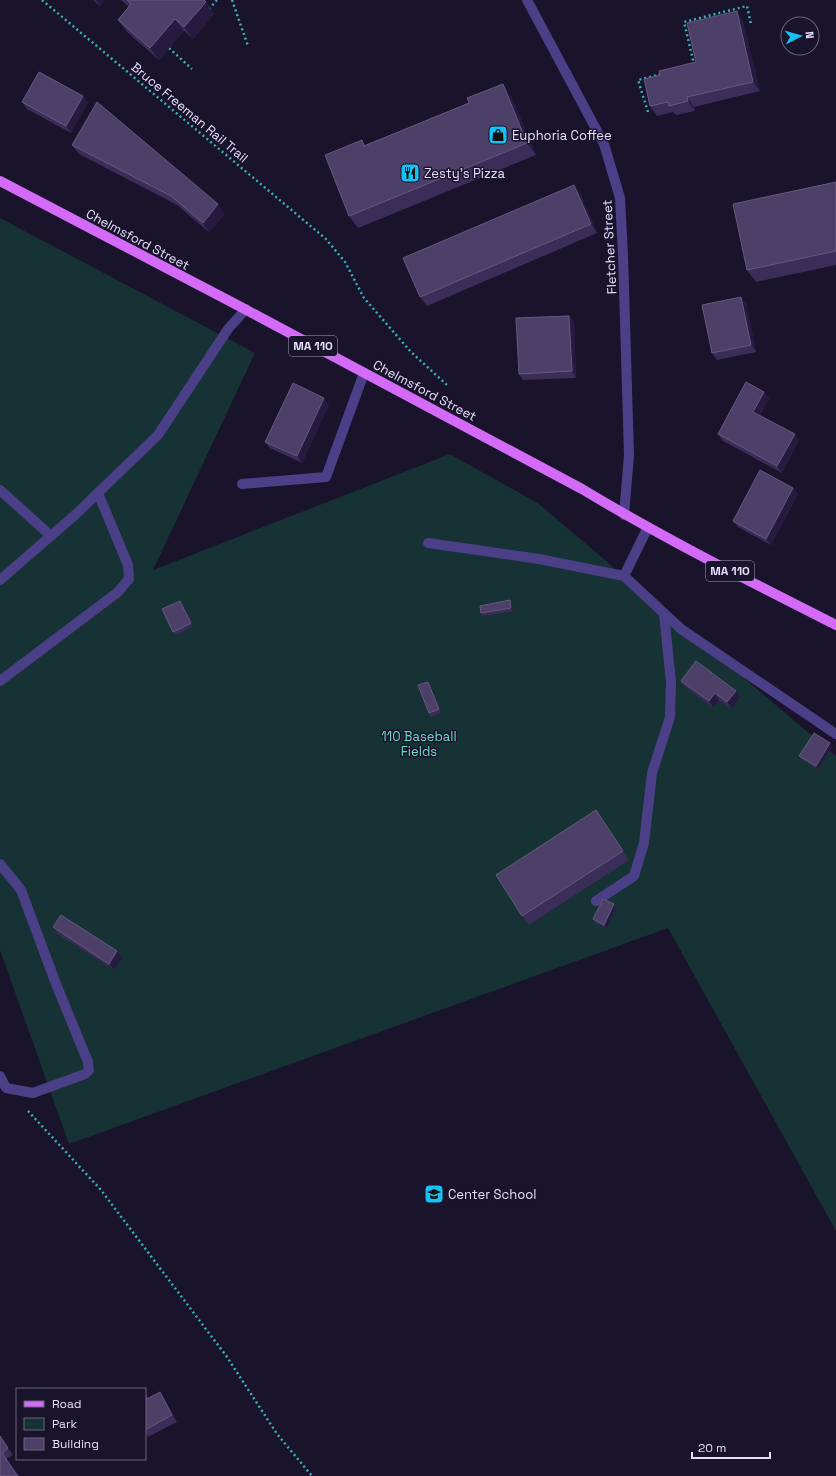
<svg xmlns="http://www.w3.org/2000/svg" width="836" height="1476" font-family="'Space Grotesk',sans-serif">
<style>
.green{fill:#163234}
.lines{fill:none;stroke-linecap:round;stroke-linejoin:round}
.path{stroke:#37b1b8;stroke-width:2.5;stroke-dasharray:2 3;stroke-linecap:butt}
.service{stroke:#4b4087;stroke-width:10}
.tertiary{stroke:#4b4087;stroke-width:10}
.primary{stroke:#d36bf8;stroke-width:10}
.wall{fill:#3a2d57}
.shaded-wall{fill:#251b3e}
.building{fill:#4c4069;stroke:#645980}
.labels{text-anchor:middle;stroke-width:3;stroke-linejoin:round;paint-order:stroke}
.shield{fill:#19132b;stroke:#a8a1be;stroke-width:1}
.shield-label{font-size:12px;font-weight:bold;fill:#e5defd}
.street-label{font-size:13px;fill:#e5defd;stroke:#19132b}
.poi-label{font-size:13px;fill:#e5defd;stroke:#19132b;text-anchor:start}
.park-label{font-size:13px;fill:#6cdbcc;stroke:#19132b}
</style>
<rect width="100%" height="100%" fill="#19132b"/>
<path class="green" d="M 0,218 L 255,353 L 153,570 L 450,454 L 539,504 L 836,756 L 836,1231 L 668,928 L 69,1144 L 0,950 Z"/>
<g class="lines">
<path class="path" d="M 42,0 L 326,239 L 345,262 L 364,298 L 411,352 L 447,385
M 232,0 L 248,46
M 209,9 L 217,0
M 169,48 L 192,69
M 693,65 L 694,64 L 684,22 L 747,6 L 751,24
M 648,112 L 638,80 L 661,74
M 28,1111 L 101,1190 L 227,1357 L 277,1434 L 312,1476"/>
<path class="service" d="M 242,484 L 326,477 L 364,373
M 0,490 L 51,536
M 428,543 L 539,559 L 624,576 L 648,527
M 624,576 L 681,629 L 836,734
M 0,580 L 75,515 L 158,435 L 228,329 L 246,309
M 0,681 L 118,592 L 129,579 L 128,565 L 98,493
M 0,864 L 21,890 L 56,984 L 88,1062 L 89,1070 L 85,1074 L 33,1093 L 6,1088
M 596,901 L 634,876 L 644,843 L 652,773 L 670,717 L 671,682 L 664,614
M 0,1076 L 6,1088"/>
<path class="tertiary" d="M 527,0 L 604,144 L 620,198 L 623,255 L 629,455 L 624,515"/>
<path class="primary" d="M 0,181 L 239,306 L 582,489 C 665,539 751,582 836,625"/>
</g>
<path class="wall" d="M 93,0 L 105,0 L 100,6 Z
M 121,0 L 207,0 L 206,2 L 214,14 L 193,39 L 184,31 L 159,60 L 127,32 L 118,20 L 129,7 Z
M 743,21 L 760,91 L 694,107 L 695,111 L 676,115 L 673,112 L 657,116 L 650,106 L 660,75 L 696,62 Z
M 511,96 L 536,155 L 358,228 L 349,216 L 362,140 L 365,145 L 469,103 Z
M 22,102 L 88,102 L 71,133 L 27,109 Z
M 72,145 L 225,214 L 209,232 L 177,205 L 79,154 Z
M 836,182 L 836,265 L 756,282 L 747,270 Z
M 581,195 L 597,233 L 427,306 L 420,297 Z
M 746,303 L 756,352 L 717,360 L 712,353 Z
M 569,316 L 574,322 L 576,378 L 523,380 L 519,374 Z
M 764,392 L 769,398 L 760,415 L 799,440 L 782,473 L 723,441 L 718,434 Z
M 329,405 L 302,463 L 270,448 L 265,442 Z
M 793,488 L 798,494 L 771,545 L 738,527 L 733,521 Z
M 510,600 L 512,603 L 513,611 L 483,616 L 481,613 Z
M 183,604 L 193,626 L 176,635 L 173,632 Z
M 681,681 L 740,697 L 732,709 L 719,700 L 713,708 L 686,687 Z
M 428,682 L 430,685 L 441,713 L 431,717 L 429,713 Z
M 832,747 L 818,770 L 802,759 L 799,756 Z
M 596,810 L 629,860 L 529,925 L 522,916 Z
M 614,904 L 616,907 L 607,928 L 596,923 L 593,919 Z
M 53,927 L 117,951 L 122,958 L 114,970 L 58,934 Z
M 160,1392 L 164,1398 L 177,1422 L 148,1437 L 145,1432 L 145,1394 L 148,1398 Z
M 0,1436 L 13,1455 L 7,1459 L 0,1476 Z"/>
<path class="shaded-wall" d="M 96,0 L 105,0 L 100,6 Z
M 200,0 L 207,0 L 206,2 L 214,14 L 193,39 L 184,27 Z
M 737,11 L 743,21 L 760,91 L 753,82 Z
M 175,19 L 184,31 L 159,60 L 150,48 Z
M 503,84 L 511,96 L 536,155 L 527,143 Z
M 83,96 L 88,102 L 71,133 L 66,126 Z
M 687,97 L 694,107 L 695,111 L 688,101 Z
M 574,185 L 581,195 L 597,233 L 591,224 Z
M 218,204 L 225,214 L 209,232 L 203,223 Z
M 741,297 L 746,303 L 756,352 L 751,345 Z
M 569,316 L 574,322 L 576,378 L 572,371 Z
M 764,392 L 769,398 L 758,418 L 753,412 Z
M 324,398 L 329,405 L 302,463 L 297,456 Z
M 795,434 L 799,440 L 782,473 L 777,466 Z
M 793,488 L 798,494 L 771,545 L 766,539 Z
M 510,600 L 512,603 L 513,611 L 511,608 Z
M 180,601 L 183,604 L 193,626 L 191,623 Z
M 428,682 L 430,685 L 441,713 L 439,709 Z
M 736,691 L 740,697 L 732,709 L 727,702 Z
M 715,693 L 719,700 L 713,708 L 709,701 Z
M 830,743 L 832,747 L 818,770 L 816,766 Z
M 614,904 L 616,907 L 607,928 L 604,925 Z
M 117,951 L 122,958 L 114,970 L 109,964 Z
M 160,1392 L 164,1398 L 177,1422 L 172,1415 Z"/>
<path class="building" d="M 127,0 L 204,0 L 206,2 L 184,27 L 175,19 L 150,48 L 118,20 L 131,4 Z
M 737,11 L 753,82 L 687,97 L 688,101 L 669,106 L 668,102 L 650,106 L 644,79 L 660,75 L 659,71 L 696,62 L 687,23 Z
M 39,72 L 83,96 L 66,126 L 22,102 Z
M 503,84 L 527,143 L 349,216 L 325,155 L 362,140 L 364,146 L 469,103 L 467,98 Z
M 97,102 L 218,204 L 203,223 L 171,196 L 72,145 Z
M 836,182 L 836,251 L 747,270 L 733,204 Z
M 574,185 L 591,224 L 420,297 L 403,258 Z
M 741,297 L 751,345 L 712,353 L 702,305 Z
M 569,316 L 572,371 L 519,374 L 516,318 Z
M 746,382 L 764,392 L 753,412 L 795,434 L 777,466 L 718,434 Z
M 293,383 L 324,398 L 297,456 L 265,442 Z
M 760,470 L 793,488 L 766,539 L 733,521 Z
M 510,600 L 511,608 L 481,613 L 480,606 Z
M 180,601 L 191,623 L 173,632 L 162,609 Z
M 696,661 L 736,691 L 727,702 L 715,693 L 709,701 L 681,681 Z
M 428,682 L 439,709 L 429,713 L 418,685 Z
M 814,733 L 830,743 L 816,766 L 799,756 Z
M 596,810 L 623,851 L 522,916 L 496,875 Z
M 603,899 L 614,904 L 604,925 L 593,919 Z
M 61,915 L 117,951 L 109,964 L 53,927 Z
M 160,1392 L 172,1415 L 145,1430 L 145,1395 L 147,1399 Z
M 0,1436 L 8,1448 L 2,1453 L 18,1476 L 0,1476 Z"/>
<defs>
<symbol id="shop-square" viewBox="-11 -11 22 22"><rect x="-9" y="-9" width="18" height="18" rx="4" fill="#14c3f3" stroke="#19132b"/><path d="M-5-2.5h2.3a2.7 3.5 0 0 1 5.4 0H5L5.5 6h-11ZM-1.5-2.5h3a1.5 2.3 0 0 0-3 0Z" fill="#111"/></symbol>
<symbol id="restaurant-square" viewBox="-11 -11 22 22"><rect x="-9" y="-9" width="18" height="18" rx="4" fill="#14c3f3" stroke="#19132b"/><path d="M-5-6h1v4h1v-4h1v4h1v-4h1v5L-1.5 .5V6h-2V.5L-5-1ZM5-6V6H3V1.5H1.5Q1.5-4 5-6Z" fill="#111"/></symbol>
<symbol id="school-square" viewBox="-11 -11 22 22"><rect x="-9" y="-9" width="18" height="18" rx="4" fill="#14c3f3" stroke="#19132b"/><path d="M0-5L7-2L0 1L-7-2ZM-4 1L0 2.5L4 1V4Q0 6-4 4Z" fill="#111"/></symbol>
</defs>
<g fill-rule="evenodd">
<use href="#shop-square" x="487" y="124" width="22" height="22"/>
<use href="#restaurant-square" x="399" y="162" width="22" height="22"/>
<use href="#school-square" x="423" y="1183" width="22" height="22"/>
</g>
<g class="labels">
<g class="shield">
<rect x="289" y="336" width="48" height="20" rx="3"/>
<rect x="706" y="561" width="48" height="20" rx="3"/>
</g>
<g class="shield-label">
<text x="313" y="350">MA 110</text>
<text x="730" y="575">MA 110</text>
</g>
<g class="street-label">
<text transform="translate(190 112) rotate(40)" y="5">Bruce Freeman Rail Trail</text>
<text transform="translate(138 239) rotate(28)" y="5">Chelmsford Street</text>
<text transform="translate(609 247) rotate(-93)" y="5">Fletcher Street</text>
<text transform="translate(425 390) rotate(28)" y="5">Chelmsford Street</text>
</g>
<g class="poi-label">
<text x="512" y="140">Euphoria Coffee</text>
<text x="424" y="178">Zesty's Pizza</text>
<text x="448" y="1199">Center School</text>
</g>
<g class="park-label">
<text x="419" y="741">110 Baseball<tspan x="419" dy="15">Fields</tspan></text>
</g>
</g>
<rect x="16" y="1388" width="130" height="72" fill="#19132b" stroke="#6b647f"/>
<rect x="24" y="1401" width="20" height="6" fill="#d36bf8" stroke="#6b647f"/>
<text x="52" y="1408" font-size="12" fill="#e5defd">Road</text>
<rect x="24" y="1418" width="20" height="12" fill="#163234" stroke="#6b647f"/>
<text x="52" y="1428" font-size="12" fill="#e5defd">Park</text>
<rect x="24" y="1438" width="20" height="12" fill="#4c4069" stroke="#6b647f"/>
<text x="52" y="1448" font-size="12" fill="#e5defd">Building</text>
<g transform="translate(800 36) rotate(84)"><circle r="19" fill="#19132b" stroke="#6b647f"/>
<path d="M0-3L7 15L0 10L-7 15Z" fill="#14c3f3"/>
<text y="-6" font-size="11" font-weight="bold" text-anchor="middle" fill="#e5defd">N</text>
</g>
<path d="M692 1452v6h78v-6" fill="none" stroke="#e5defd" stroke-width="2"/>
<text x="698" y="1452" font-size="12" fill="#e5defd" stroke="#19132b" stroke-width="3" paint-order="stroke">20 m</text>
</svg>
